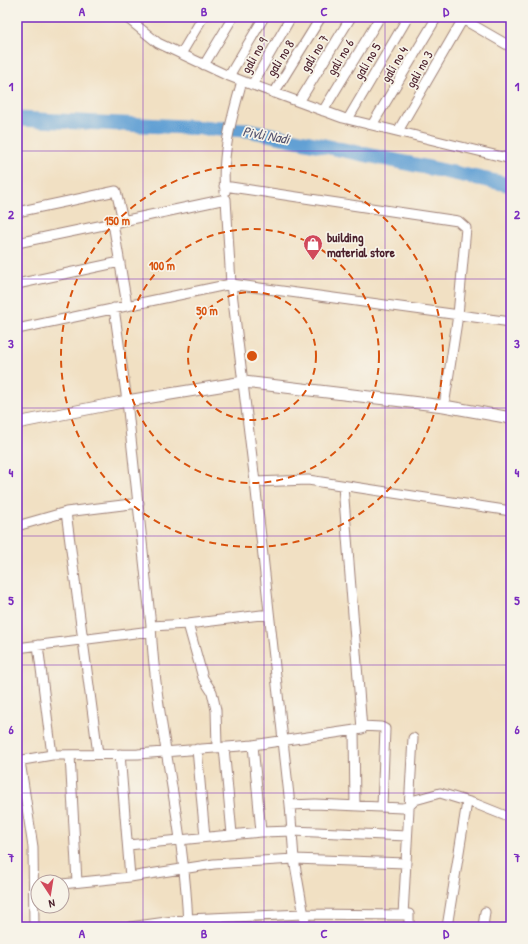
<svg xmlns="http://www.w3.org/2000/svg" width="528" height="944" font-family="'Patrick Hand',sans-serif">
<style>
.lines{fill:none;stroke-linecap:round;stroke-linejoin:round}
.river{stroke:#62a0d4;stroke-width:15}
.minor-casing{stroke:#9e8077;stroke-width:11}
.tertiary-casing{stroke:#9e8077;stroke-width:13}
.minor{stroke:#fff;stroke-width:9}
.tertiary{stroke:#fff;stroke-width:11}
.grid{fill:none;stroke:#7b2cbf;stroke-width:1;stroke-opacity:0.55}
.ring{fill:none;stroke:#d8530f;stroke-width:2;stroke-dasharray:7 5}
.labels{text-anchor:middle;stroke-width:3.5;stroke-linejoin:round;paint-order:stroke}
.street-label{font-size:13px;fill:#4a1f2b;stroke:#f7f3e8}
.poi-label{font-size:13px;font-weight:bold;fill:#4a1f2b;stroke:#f7f3e8;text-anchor:start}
.water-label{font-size:14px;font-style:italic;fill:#54536f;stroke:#f7f3e8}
.centre{fill:#d8530f;stroke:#f7f3e8;stroke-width:2}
.ring-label{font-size:12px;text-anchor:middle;font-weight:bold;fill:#d8530f;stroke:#f7f3e8;stroke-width:3.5;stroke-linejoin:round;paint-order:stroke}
.neatline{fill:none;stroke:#7b2cbf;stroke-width:1.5}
.grid-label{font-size:13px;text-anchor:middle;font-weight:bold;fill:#7b2cbf}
</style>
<rect width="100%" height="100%" fill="#f7f3e8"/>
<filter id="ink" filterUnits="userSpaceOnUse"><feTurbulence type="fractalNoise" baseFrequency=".025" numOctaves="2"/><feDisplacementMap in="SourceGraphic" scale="8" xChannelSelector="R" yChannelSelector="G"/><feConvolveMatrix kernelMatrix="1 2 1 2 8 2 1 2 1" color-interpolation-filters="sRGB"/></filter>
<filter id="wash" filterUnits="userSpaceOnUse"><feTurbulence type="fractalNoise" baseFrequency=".012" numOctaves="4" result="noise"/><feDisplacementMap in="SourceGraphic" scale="16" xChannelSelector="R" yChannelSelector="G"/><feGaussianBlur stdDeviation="0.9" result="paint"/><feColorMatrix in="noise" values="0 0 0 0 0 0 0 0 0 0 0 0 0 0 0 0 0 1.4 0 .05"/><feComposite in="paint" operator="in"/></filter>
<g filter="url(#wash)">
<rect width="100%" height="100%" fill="#f1e0c3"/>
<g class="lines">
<path class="river" d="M 17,119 L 248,130 L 511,185"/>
</g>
</g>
<g filter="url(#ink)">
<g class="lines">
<defs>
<path id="minor" d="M 126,17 L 158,43 L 224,74 L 242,81 L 343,118 L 511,159
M 459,17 L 511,47
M 181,54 L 203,17
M 204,65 L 233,17
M 229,76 L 264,17
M 252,85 L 291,17
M 274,93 L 321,17
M 299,102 L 351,17
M 323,111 L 380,17
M 348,119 L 408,17
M 372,125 L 437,17
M 398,131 L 463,19
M 224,186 L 458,221 L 466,228 L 458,315 L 444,406
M 225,192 C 221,154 232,117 242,81
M 17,212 L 116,191 L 123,220
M 17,243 L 113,223
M 17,284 L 120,262
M 127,305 L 113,223 L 226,199 L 231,284 L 255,482 L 290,805 L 315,804 L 402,808 L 408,807 L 415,800 L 440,793 L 476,804 L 511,818
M 114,308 L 127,401 L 151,626
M 17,329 L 231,284 L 511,322
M 255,482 L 308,480 L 511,511
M 66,512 L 98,754
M 17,526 L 66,512 L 139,503
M 38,645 L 52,755
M 17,648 L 151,631
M 361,726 L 381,727 L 385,729 L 382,807
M 354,730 L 355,806
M 253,745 L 261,832
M 217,747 L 216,710 L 212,692 L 203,678 L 188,624 L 269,614
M 224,747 L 232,834
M 197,749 L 205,837
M 120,754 L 130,877
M 70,755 L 77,882
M 17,761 L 52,755 L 138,754 L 253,745 L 362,729 L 343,486
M 20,761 L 33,847 L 34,927
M 290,805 L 294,859 L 306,927
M 128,845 L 261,832 L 293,831 L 407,836
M 62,884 L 130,877 L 214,864 L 294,859 L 405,863
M 403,915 L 409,914 L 409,927
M 130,927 L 188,919 L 304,914 L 403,915 L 413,738
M 188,927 C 185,825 156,727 151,626 L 188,624
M 447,927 L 467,802
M 483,927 L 485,912"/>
<path id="tertiary" d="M 17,423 L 127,401 L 244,382 L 444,406 L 511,418"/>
</defs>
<use href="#minor" class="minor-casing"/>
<use href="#tertiary" class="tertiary-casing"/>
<use href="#minor" class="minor"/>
<use href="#tertiary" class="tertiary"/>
</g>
</g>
<path class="grid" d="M 143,17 L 143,927M 264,17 L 264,927M 385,17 L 385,927M 17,151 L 511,151M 17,279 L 511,279M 17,408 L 511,408M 17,536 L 511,536M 17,665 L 511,665M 17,793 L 511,793"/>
<g class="ring">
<circle cx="252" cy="356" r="64"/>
<circle cx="252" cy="356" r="127"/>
<circle cx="252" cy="356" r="191"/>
</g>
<defs>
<symbol id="shop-pin" viewBox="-11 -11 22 30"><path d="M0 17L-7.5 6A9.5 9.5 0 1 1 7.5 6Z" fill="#d1495b" stroke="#f7f3e8"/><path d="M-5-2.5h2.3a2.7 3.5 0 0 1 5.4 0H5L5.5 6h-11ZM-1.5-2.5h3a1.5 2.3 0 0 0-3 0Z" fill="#fff"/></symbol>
</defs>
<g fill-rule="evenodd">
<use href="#shop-pin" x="302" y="233" width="22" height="30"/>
</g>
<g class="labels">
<g class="street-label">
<text transform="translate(314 53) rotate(-58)" y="5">gali no 7</text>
<text transform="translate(254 55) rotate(-60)" y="5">gali no 9</text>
<text transform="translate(340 57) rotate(-59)" y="5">gali no 6</text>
<text transform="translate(280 58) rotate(-58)" y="5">gali no 8</text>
<text transform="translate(367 61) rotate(-59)" y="5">gali no 5</text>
<text transform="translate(394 64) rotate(-59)" y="5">gali no 4</text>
<text transform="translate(419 69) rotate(-60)" y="5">gali no 3</text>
</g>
<g class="poi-label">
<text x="327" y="242">building<tspan x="327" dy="15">material store</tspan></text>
</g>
<g class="water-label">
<text transform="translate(266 135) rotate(10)" y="5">Pivli Nadi</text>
</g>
</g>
<circle cx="252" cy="356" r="6" class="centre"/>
<g class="ring-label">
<text x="117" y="225">150 m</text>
<text x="162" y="270">100 m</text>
<text x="207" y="315">50 m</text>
</g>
<rect width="528" height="944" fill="none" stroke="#f7f3e8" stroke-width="44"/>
<g transform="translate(50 894) rotate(168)"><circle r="19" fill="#f7f3e8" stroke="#b29e9c"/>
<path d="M0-3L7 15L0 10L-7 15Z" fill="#d1495b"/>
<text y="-6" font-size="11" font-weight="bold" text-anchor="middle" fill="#4a1f2b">N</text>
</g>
<rect x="22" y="22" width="484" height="900" class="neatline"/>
<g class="grid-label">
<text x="82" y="16">A</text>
<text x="204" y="16">B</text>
<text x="324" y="16">C</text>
<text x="446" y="16">D</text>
<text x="11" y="91">1</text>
<text x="517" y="91">1</text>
<text x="11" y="219">2</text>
<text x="517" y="219">2</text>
<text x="11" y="348">3</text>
<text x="517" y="348">3</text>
<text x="11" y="477">4</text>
<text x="517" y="477">4</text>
<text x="11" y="605">5</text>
<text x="517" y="605">5</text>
<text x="11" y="734">6</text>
<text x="517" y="734">6</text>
<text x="11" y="862">7</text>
<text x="517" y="862">7</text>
<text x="82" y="938">A</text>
<text x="204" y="938">B</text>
<text x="324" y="938">C</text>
<text x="446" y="938">D</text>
</g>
</svg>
